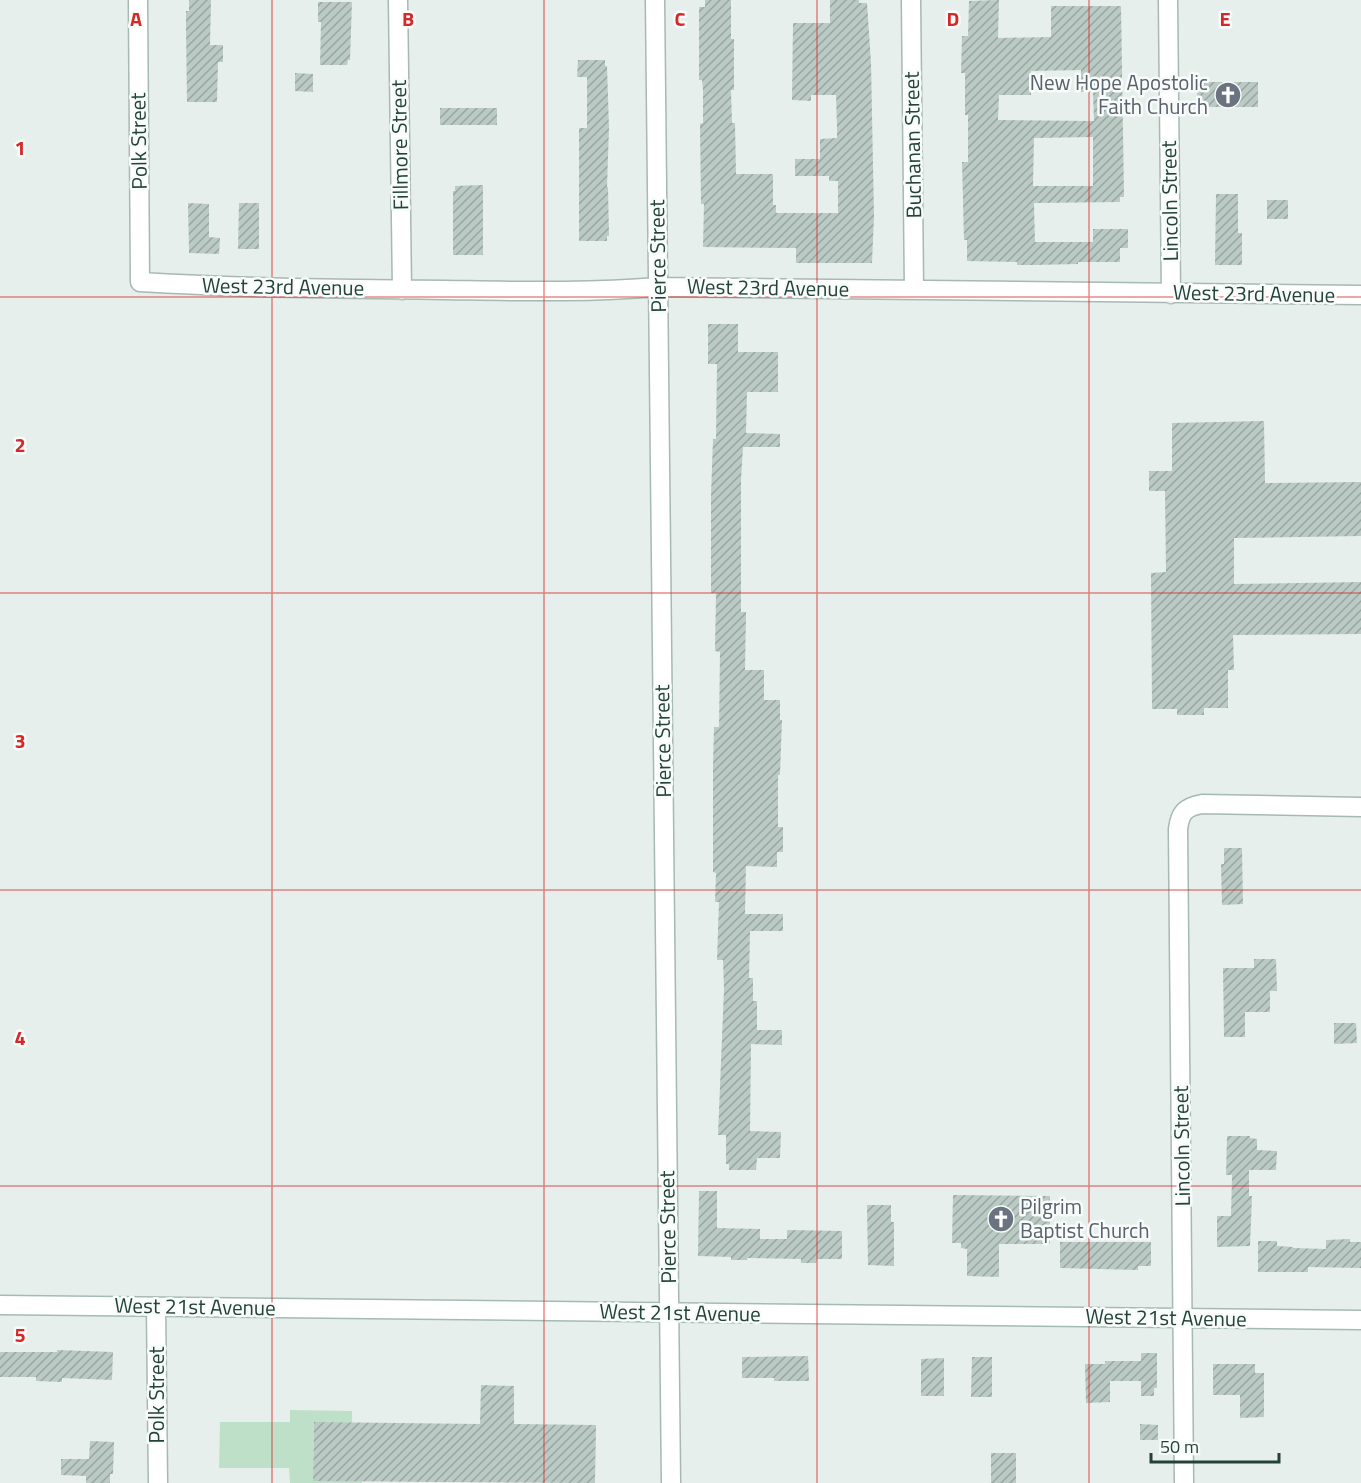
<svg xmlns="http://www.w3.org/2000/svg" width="1361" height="1483" font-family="'Titillium Web',sans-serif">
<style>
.green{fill:#bfe0c8}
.building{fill:url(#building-hatch);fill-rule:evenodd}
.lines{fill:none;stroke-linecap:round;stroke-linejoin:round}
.street-casing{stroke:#a8b8b2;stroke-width:21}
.secondary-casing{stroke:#a4bbb3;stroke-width:21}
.street{stroke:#fff;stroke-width:18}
.secondary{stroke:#fff;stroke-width:18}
.grid{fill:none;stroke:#d62828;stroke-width:1.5;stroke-opacity:0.55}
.labels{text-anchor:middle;stroke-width:5;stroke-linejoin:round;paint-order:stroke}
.worship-label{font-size:21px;fill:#5b616d;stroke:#f7fbf9;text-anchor:end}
.street-label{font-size:21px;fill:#24423a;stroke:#f7fbf9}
.grid-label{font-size:20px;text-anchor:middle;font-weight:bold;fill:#d62828;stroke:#f7fbf9;stroke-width:5;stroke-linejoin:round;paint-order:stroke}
</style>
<defs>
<pattern id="building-hatch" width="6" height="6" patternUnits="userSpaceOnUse" patternTransform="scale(1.5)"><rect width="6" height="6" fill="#bbcac4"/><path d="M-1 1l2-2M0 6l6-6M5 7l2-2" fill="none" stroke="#98a6a0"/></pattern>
</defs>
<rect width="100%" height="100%" fill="#e6efeb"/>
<path class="green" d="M 290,1410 L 352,1411 L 352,1423 L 314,1423 L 313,1480 L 362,1481 L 362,1483 L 290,1483 L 289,1468 L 219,1468 L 220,1422 L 290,1422 Z"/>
<path class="building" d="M 189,0 L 211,0 L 210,45 L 223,45 L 223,62 L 218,62 L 217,102 L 187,102 L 186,28 L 186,11 L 189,11 Z
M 705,0 L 731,0 L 731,39 L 734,39 L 734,90 L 731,90 L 732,123 L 735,123 L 736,174 L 773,174 L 773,205 L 776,205 L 776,213 L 838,213 L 838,181 L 829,181 L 829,176 L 795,176 L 795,159 L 820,159 L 820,139 L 837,138 L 837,129 L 836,95 L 811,95 L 811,101 L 792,100 L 793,23 L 830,23 L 830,0 L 859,0 L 859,3 L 867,3 L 871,63 L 874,216 L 872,263 L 796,263 L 796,248 L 703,247 L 704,204 L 701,204 L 700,124 L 703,123 L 703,90 L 702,80 L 699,80 L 699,7 L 705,7 Z
M 999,0 L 998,38 L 1051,37 L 1051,6 L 1121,6 L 1124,197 L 1120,197 L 1120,202 L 1034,203 L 1035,242 L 1093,242 L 1093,229 L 1128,229 L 1128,248 L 1120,248 L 1120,262 L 1078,262 L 1078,264 L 1034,265 L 1017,265 L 1017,262 L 967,261 L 967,240 L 964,240 L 962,162 L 968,162 L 968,115 L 965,115 L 965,73 L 961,73 L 962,36 L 968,36 L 969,1 ZM 1081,70 L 1081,92 L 1093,92 L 1094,121 L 998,120 L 999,95 L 1031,95 L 1031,71 ZM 1093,137 L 1093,186 L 1033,186 L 1034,138 Z
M 318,2 L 352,2 L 350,60 L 348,60 L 347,65 L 320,65 L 321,22 L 318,22 Z
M 578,60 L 605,60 L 605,66 L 607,66 L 609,128 L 607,187 L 608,187 L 609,236 L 607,236 L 607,241 L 579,241 L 579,128 L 587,128 L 587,77 L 577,77 Z
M 295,73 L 313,74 L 313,92 L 295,91 Z
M 1197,82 L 1258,82 L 1258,107 L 1197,107 Z
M 440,108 L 497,108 L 497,125 L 440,125 Z
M 483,185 L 483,255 L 453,255 L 453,191 L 455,191 L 455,186 Z
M 1216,194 L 1238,194 L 1238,233 L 1242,233 L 1242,265 L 1215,265 Z
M 1267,200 L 1288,200 L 1288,219 L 1267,219 Z
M 188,203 L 209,204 L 209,237 L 220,238 L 219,254 L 189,253 Z
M 239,203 L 259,203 L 259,249 L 238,249 Z
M 708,324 L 738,324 L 738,352 L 778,352 L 778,392 L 747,392 L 746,433 L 780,434 L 780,447 L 743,447 L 741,479 L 741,612 L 746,612 L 745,670 L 764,670 L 764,700 L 780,700 L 780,720 L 782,720 L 780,775 L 778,775 L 778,827 L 783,827 L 783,852 L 777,852 L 777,867 L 746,866 L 745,914 L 783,914 L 783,931 L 750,931 L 749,978 L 753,978 L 753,1001 L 757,1001 L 757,1030 L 782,1030 L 782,1045 L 751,1044 L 750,1131 L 781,1132 L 780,1158 L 757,1158 L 756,1170 L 729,1170 L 729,1164 L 726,1164 L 726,1135 L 718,1135 L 724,989 L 723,960 L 717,960 L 719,902 L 715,902 L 716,873 L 713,872 L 713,767 L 714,727 L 719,727 L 720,652 L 715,651 L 716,593 L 711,593 L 711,496 L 713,439 L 716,439 L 717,364 L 708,364 Z
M 1264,421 L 1265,483 L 1361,482 L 1361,536 L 1234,538 L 1234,584 L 1361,582 L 1361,634 L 1233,635 L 1234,670 L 1228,670 L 1228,708 L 1204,708 L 1204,715 L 1177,715 L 1177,709 L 1152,709 L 1151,573 L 1166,572 L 1165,491 L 1149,491 L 1149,471 L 1172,471 L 1172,423 Z
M 1224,848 L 1242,848 L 1243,904 L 1222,905 L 1221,864 L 1224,864 Z
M 1254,959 L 1276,959 L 1277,991 L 1270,991 L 1270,1012 L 1245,1012 L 1245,1037 L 1224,1037 L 1223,968 L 1254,968 Z
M 1334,1023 L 1356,1023 L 1357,1043 L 1334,1044 Z
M 1227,1136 L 1250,1136 L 1250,1138 L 1257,1139 L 1257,1150 L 1277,1151 L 1276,1170 L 1249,1170 L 1249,1196 L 1252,1196 L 1250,1246 L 1217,1247 L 1217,1216 L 1231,1216 L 1232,1175 L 1226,1175 Z
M 699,1191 L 717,1191 L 717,1228 L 760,1229 L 760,1239 L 787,1239 L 787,1230 L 842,1231 L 842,1259 L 817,1259 L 816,1263 L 801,1263 L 801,1259 L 747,1258 L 747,1260 L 731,1260 L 731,1257 L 698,1256 Z
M 953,1195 L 1050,1196 L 1050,1244 L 999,1244 L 999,1277 L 967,1276 L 967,1249 L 961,1248 L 961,1243 L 952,1243 Z
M 867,1205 L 891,1205 L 891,1222 L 894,1222 L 894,1266 L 868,1265 Z
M 1350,1239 L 1350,1242 L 1361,1242 L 1361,1268 L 1308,1267 L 1308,1272 L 1258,1272 L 1258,1241 L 1277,1241 L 1277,1246 L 1293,1247 L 1293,1248 L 1326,1249 L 1326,1240 Z
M 1060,1242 L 1151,1242 L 1151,1266 L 1138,1266 L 1138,1270 L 1060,1268 Z
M 57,1350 L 113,1352 L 112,1380 L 62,1378 L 62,1382 L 36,1381 L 36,1377 L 0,1377 L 0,1352 L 57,1352 Z
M 1141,1353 L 1157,1353 L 1157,1388 L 1154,1388 L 1154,1396 L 1141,1396 L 1141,1381 L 1110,1381 L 1110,1402 L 1086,1403 L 1085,1364 L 1105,1364 L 1105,1361 L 1141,1361 Z
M 808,1356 L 809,1381 L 774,1381 L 774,1378 L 742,1378 L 742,1357 Z
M 972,1357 L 992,1357 L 992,1397 L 971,1397 Z
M 944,1358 L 944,1396 L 921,1396 L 921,1359 Z
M 1213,1364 L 1255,1364 L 1255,1373 L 1264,1373 L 1264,1417 L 1240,1418 L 1240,1395 L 1213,1395 Z
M 481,1385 L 514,1386 L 514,1424 L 596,1425 L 595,1483 L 313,1481 L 314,1422 L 480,1424 Z
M 1140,1424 L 1158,1425 L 1158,1440 L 1140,1440 Z
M 90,1441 L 114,1442 L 113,1474 L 110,1474 L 110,1483 L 86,1483 L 86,1476 L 61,1475 L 61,1459 L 89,1459 Z
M 991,1453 L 1016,1453 L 1016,1483 L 991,1483 Z"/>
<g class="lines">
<defs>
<path id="street" d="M 138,0 L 140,282 C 242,288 343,289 445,290 C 516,291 587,293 658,287 L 1361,295
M 398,0 L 402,290
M 655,0 L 671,1483
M 911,0 L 914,290
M 1168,0 L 1171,294
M 156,1307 L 158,1483
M 1184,1483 L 1178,829 C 1180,813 1185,807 1202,804 L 1361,807"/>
<path id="secondary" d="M 0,1305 L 1361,1320"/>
</defs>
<use href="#street" class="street-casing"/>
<use href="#secondary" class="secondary-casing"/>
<use href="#street" class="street"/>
<use href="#secondary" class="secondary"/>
</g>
<path class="grid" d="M 272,0 L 272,1483M 544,0 L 544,1483M 817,0 L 817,1483M 1089,0 L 1089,1483M 0,297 L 1361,297M 0,593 L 1361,593M 0,890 L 1361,890M 0,1186 L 1361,1186"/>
<defs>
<symbol id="church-disc" viewBox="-11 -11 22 22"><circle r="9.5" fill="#6b7280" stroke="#f7fbf9"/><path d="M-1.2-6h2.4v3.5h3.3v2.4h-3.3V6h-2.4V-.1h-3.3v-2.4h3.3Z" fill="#fff"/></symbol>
</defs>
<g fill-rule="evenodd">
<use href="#church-disc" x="1213" y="80" width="30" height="30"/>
<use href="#church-disc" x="986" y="1204" width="30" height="30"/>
</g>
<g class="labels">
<g class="worship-label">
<text x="1208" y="90">New Hope Apostolic<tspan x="1208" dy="24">Faith Church</tspan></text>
<text x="1020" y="1214" text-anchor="start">Pilgrim<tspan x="1020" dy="24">Baptist Church</tspan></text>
</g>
<g class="street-label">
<text transform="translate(139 141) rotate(-91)" y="7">Polk Street</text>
<text transform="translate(400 145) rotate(-91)" y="7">Fillmore Street</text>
<text transform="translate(913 145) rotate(-91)" y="7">Buchanan Street</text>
<text transform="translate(1170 201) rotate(-91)" y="7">Lincoln Street</text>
<text transform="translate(658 256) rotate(-91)" y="7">Pierce Street</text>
<text transform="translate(283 287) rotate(1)" y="7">West 23rd Avenue</text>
<text transform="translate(768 288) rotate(1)" y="7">West 23rd Avenue</text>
<text transform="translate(1254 294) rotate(1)" y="7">West 23rd Avenue</text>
<text transform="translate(663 741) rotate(-91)" y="7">Pierce Street</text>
<text transform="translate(1182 1146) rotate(-91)" y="7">Lincoln Street</text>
<text transform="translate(668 1227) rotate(-91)" y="7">Pierce Street</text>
<text transform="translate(195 1307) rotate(1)" y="7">West 21st Avenue</text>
<text transform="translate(680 1313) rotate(1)" y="7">West 21st Avenue</text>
<text transform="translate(1166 1318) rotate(1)" y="7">West 21st Avenue</text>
<text transform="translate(157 1395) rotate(-90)" y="7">Polk Street</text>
</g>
</g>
<g class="grid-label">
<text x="136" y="26">A</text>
<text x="408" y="26">B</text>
<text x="680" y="26">C</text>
<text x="953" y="26">D</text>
<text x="1225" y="26">E</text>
<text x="20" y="155">1</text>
<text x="20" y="452">2</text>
<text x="20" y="748">3</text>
<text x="20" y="1045">4</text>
<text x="20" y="1342">5</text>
</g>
<path d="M1151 1453v9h128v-9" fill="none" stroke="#24423a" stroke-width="3"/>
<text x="1160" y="1453" font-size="18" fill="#24423a" stroke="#f7fbf9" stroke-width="4.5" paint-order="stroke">50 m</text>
</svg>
